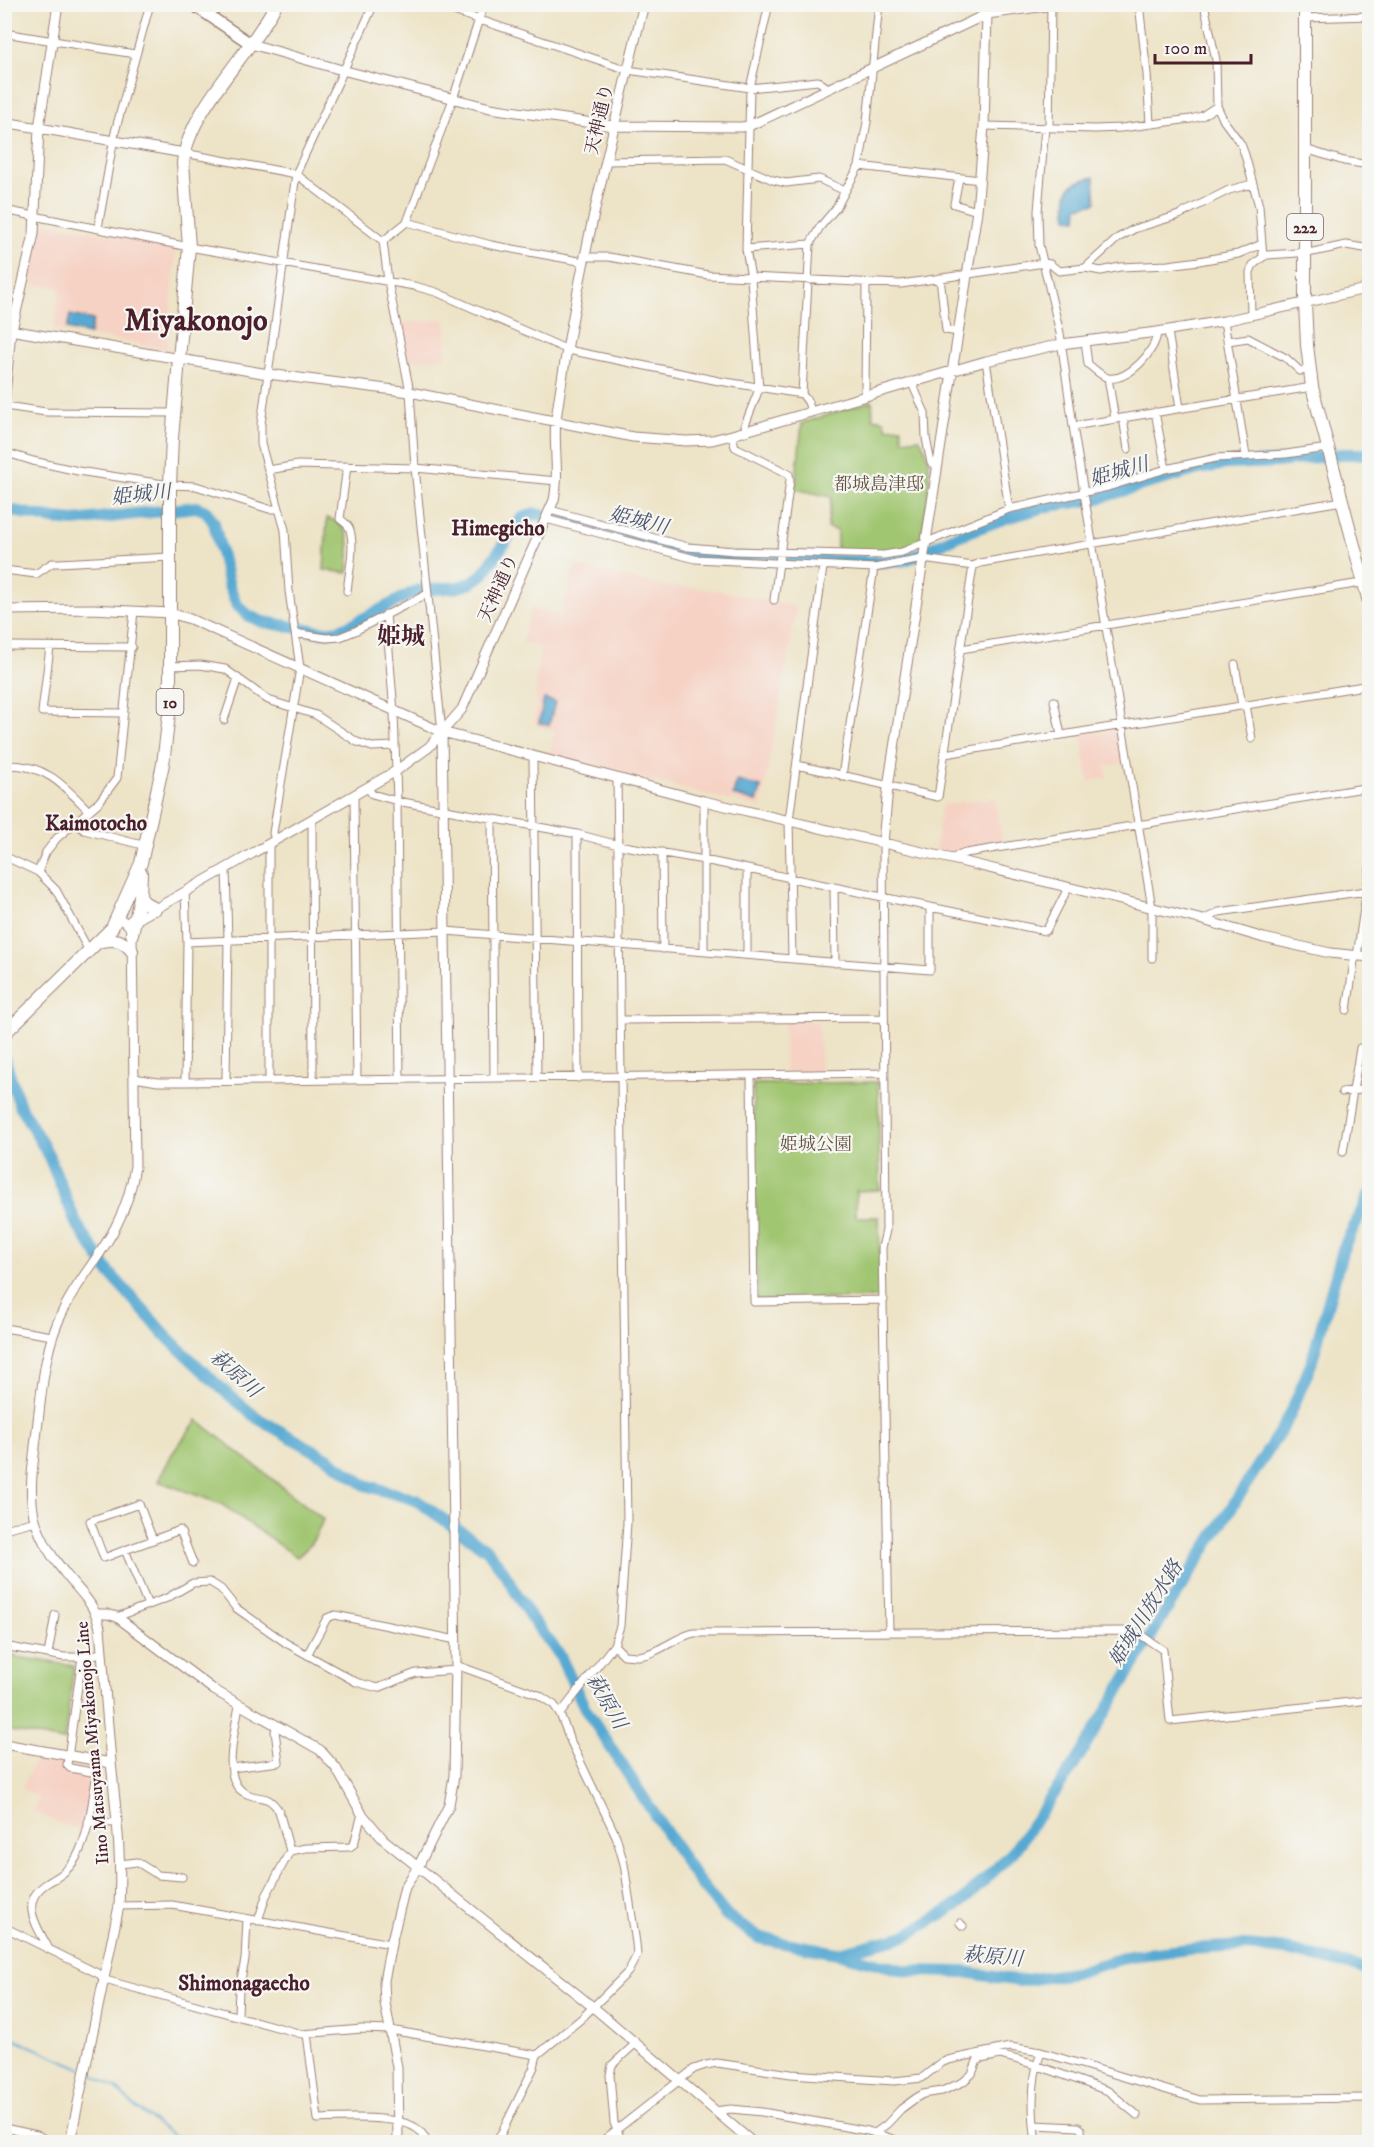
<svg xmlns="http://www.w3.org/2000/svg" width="1374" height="2147" font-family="'IM FELL DW Pica','Noto Serif JP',serif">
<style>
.built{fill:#f6d2c4}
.green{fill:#a1c671;stroke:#76724e;stroke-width:1.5}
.water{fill:#57a9d2;stroke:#50647e;stroke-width:1.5}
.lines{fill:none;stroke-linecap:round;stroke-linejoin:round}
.stream{stroke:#57a9d2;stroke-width:2}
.river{stroke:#57a9d2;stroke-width:12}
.street-casing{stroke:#9c8178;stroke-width:9}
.secondary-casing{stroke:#9c8178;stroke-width:11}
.primary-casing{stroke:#9c8178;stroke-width:13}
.highway-casing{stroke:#9c8178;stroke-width:14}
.street{stroke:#fff;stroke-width:7}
.secondary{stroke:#fff;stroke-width:9}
.primary{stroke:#fff;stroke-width:10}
.highway{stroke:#fff;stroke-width:12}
.labels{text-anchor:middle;stroke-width:4.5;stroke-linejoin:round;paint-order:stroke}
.shield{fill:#f6f6f2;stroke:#7e6067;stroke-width:1.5}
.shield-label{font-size:16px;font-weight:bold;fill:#4a1f2b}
.street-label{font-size:18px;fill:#4a1f2b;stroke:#f6f6f2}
.park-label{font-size:18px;fill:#645140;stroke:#f6f6f2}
.water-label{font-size:20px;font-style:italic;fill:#4f566e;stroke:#f6f6f2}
.quarter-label{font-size:21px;font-weight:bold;fill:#4a1f2b;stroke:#f6f6f2}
.district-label{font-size:24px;font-weight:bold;fill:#4a1f2b;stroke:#f6f6f2}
.town-label{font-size:30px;font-weight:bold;fill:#4a1f2b;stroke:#f6f6f2}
</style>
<rect width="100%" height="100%" fill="#f6f6f2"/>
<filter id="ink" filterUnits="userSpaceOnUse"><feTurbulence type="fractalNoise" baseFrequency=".0167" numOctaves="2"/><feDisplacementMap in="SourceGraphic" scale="12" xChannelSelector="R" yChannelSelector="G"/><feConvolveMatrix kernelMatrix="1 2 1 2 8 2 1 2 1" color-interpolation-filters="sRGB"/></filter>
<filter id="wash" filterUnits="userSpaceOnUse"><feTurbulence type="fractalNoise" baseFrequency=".008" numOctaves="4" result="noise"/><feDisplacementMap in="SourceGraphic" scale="24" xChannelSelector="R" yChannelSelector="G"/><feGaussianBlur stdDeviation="1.35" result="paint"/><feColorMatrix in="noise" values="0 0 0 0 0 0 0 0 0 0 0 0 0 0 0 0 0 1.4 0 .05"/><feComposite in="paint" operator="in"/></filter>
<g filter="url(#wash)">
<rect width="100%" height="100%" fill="#ede3c6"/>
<path class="built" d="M 43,222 L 175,247 L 176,251 L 167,349 L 54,329 L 60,289 L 29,283 Z
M 446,319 L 446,357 L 407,361 L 401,323 Z
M 575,566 L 664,586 L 711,589 L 797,607 L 761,808 L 549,755 L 555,731 L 535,725 L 536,678 L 541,647 L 522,643 L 531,608 L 561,616 Z
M 1117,729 L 1119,730 L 1125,763 L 1106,766 L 1107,778 L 1089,781 L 1081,735 Z
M 995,798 L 1003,844 L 950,853 L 935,849 L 942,805 Z
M 784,1019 L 818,1022 L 821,1071 L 784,1072 Z
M 35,1759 L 53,1765 L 56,1762 L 62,1764 L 67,1769 L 92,1774 L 83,1832 L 33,1812 L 39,1797 L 22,1789 Z"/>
<path class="green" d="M 872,401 L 873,418 L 884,420 L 887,428 L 901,427 L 903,440 L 919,438 C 939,462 925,512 920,541 L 903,550 L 885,552 L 837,551 L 837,530 L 827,528 L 832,497 L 795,489 L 802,423 Z
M 327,518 C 355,526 349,549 348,573 L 324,570 Z
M 878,1082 L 880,1190 L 856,1191 L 856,1217 L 879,1217 L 881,1298 L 757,1300 L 753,1084 Z
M 197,1420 L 323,1519 C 317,1536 311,1546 297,1557 L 221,1504 L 158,1481 L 172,1454 Z
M 4,1655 L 74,1666 L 64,1741 L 5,1730 Z"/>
<path class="water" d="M 1094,177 L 1096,203 L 1078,207 L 1077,219 L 1067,218 C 1066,191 1064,183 1094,177 Z
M 70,315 L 93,320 L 90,334 L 67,329 Z
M 544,699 L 555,702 L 549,725 L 539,723 Z
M 737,781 L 761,787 L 757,802 L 733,795 Z"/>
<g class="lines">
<path class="stream" d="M 4,2035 L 83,2069
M 88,2072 L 116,2088 L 135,2107 L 181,2142"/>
<path class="river" d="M 4,509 L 54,519 L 74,521 L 196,507 L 206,511 L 214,523 L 229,586 L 237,605 L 249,616 L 263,622 L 324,632 L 340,630 L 355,623 L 416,591 L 458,587 L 471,583 L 483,574 L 522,518 L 535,514 L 560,518 L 691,553 L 720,557 L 878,562 L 901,561 L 913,557 L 955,537 L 1006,518 L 1049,506 L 1095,499 L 1198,469 L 1226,464 L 1276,462 L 1341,454 L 1370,454
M 4,1058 L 20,1106 L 48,1154 L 76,1223 L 109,1272 L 166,1336 L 222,1389 L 257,1418 L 329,1459 L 365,1485 L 416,1500 L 487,1550 L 504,1572 L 531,1618 L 559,1654 L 585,1708 L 696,1878 L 726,1915 L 759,1938 L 837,1953 L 907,1971 L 965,1972 L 1019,1981 L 1074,1973 L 1130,1956 L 1189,1949 L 1246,1946 L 1287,1950 L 1370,1970
M 839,1953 L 905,1936 L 962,1902 L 1013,1852 L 1074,1765 L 1169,1606 L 1289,1417 L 1311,1364 L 1343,1249 L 1370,1194"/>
</g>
</g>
<g filter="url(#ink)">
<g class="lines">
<defs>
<path id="street" d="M 433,4 L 628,70 L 750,88 L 818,81 L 828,88
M 1139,4 L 1147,74 L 1150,124
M 1204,4 L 1216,60 L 1217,106 L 1224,121 L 1241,144 L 1245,155 L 1259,206 L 1263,257 L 1267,255 L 1313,252 L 1346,245 L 1370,249
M 1305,18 L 1370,16
M 4,33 L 135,54
M 984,126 L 1095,129 L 1121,128 L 1191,119 L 1202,116 L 1217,106
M 1045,127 L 1038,211 L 1039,245 L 1060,333 L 1073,426 L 1152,908 L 1152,958
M 1049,127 L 1051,6
M 1305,149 L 1344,161 L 1370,165
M 184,153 L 296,174 L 383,241 L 388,281 L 410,392 L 415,468 L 442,732
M 606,161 L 725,159 L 773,180 L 786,183 L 819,179 L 845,191
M 859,166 L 980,180
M 959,178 L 954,204 L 977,211
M 4,210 L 189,247 L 414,286 L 436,292 L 568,350 L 719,381 L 802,394
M 407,222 L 491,245 L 584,262
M 98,228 L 115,132 L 150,4
M 383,241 L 407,222 L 453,99 L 484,4
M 746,249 L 810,244
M 585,257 L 609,257 L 708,275 L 901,284 L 1044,263 L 1050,264 L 1059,271 L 1085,268 L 1101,271 L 1120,267 L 1168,265 L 1199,261 L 1238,254 L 1262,244
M 1085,268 L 1118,238 L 1134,229 L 1179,215 L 1229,190 L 1252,184
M 940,278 L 946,330 L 958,332
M 1251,315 L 1250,272 L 1253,265 L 1263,257
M 1224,321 L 1246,456
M 12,330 L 5,406 L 46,412 L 174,413
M 1168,331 L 1180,408
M 1085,341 L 1088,364 C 1094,369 1101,376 1108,378 C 1128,382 1157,350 1157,332
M 1228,341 L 1248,338 L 1286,358 L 1300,371 L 1309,370
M 986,361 L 1009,509
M 1108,378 L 1115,419
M 911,381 L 925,413 L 926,438 L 931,463 L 937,466
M 865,395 L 866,283
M 811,411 L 808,402 L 802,394 L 810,244 L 820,227 L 836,208 L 859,166 L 867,122 L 879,4
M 1155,412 L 1166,469
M 1123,418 L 1128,449
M 1073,426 L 1312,387
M 747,431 L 745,425 L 759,389 L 751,278 L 746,249 L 750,88 L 769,4
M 732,435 L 735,447 L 789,474 L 790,480 L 774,600
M 4,452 L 33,461 L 78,471 L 170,485 L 196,486 L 269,509 L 279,509
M 268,470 L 298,465 L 415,468 L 557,481
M 550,510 L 688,547 L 734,551 L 884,555 L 902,552 L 1009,509 L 1108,487 L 1166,469 L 1216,458 L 1286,454 L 1328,448
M 546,519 L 695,559 L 874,568 L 923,559 L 973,566 L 980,563 L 1342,501
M 4,570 L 36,574 L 52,563 L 59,563 L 170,557
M 347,591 C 349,573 355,547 350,530 C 349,525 344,522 340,519 L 347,466
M 386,614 L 394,712 L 397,801 L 400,1079
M 295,633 L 326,638 L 340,637 L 355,631 L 427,594
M 4,646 L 132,647
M 50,647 L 42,712 L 124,713
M 961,649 L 1367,582
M 1235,664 L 1242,706
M 170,666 L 200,665 L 225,669 L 268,700 L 316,715 L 357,742 L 372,747 L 395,746
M 1054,701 L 1061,735
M 1246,705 L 1252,739
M 224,720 L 238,678
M 945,754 L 1370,685
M 4,756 L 9,765 C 47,765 65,787 89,811
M 533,758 L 537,1078
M 797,765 L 938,797 L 973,566
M 842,776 L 874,568
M 368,788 L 372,794 L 397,801 L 577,834 L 618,845 L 704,860 L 1046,931 L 1068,888
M 354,796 L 357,1080
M 704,801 L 704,951
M 312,819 L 313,1080
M 492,819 L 494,1078
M 76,822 L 84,830 L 146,846
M 577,834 L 578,1078
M 275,840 L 273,833 L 300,668 L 289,591 L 285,530 L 261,444 L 261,424 L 296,174 L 374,4
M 883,843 L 886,1230 L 882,1248 L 889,1632
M 269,844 L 269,1080
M 662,852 L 663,949
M 4,856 L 38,872 L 56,890 L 89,951
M 952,859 L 960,854 L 1370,787
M 226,868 L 228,940 L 226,1081
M 747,869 L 747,955
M 38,872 L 46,852 L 57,838 L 99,802 L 117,778 L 134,611
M 834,887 L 835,963
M 1203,920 L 1219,912 L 1366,891
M 187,942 L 446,931 L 930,970 L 930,907
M 792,959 L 789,820 L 823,567
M 1347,1010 L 1354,961 L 1357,956 L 1370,868
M 621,1020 L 883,1018
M 751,1076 L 754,1302 L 884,1300
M 134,1078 L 158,1082 L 185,1082 L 884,1073
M 185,1082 L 187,942 L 185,891
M 1342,1092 L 1370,1089
M 1343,1152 L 1360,1048
M 4,1328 L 52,1336
M 4,1529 L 36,1521
M 153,1540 L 180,1530 L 193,1563
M 125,1550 L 153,1540 L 139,1504 L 90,1521 L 104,1558 L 125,1550 L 148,1605
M 117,1617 L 167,1598 L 193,1583 L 210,1582 L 221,1589 L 236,1608 L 286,1643 L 356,1682 L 378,1688 L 416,1673 L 456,1670
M 614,1645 L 624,1655 C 628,1655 634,1656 639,1656 C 658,1654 675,1637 694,1633 L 1135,1631 L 1163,1650 L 1170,1721 L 1370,1700
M 4,1646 L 64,1657 L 82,1657
M 48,1654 L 55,1615
M 307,1655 L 327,1618 L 335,1615 L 456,1640
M 456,1665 L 539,1695 L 554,1705 L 560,1714 L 571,1742 L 616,1836 L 624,1864 L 636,1943 L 637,1955 L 628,1972 L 581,2019 L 537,2055 L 534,2067 L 502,2132 L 495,2142
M 239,1705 C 236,1728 219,1783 247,1794 C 263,1801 267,1793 279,1811 L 290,1851
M 560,1714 L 614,1645 L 620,1626 L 627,1523 L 617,779
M 232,1768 L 279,1762 L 275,1731 L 277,1726
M 88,1822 L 118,1823
M 120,1864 L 137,1862 L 158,1875 L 182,1877
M 119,1906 L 172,1905 L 391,1944
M 258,1921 L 266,1896 L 290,1851 L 306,1848 L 350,1847 L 354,1844 L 362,1814
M 960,1923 L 963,1926
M 4,1927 L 99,1974 L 105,1980 L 302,2034 L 362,2029 L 390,2030 L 537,2055
M 49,1949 C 37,1926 17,1901 49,1882 C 60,1876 69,1870 76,1858 C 90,1833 92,1801 97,1773 L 70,1768 L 67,1765 L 82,1657 L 102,1653
M 238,2015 L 239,1989 L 245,1960 L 247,1919
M 307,2034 L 318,2119 C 341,2118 396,2115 416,2128 C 422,2131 424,2137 427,2142
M 714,2111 L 731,2109 L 762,2112 L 868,2131 L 902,2142
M 1034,2125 L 1078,2127 L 1081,2129 L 1082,2142
M 4,2128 L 37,2135 L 51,2142
M 875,2133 L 887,2124 L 901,2109 L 916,2098 L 923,2094 L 942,2091 L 963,2082 L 972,2074 L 977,2061 L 981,2059 L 1000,2055 L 1036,2065 L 1108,2091 L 1137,2115
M 601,2142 L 694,2069 L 706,2065 L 717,2063 L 791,2074 L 894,2081 L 922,2078 L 941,2063 L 948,2060 L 1010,2047 L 1041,2052 L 1200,2100 L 1370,2098
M 622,2142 L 614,2123 L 610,2075 L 612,2065 L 635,2044
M 1036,2142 C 1032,2114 1031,2079 1041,2052"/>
<path id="secondary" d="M 251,44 L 342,70 L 490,108 L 613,126 L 741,127 L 749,126 L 987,14 L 1062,4
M 4,122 L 184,153
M 4,329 L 268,374 L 410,392 L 633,437 L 686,441 L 712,440 L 732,435 L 986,361 L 1061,344 L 1157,332 L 1224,321 L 1370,288
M 12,330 L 34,234 L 39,128 L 58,4
M 4,610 L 92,609 L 170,613 L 190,619 L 442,732 L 704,801 L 952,859 L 1203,920 L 1264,938 L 1330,953 L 1370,957
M 883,843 L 888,787 L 977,211 L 984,126 L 987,14 L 989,4
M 131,920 L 136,920 L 396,771 L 429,747 L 462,709 L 554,500 C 560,473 553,446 556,419 C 576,279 610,141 644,4
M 97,1614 L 107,1614 L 117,1617 L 214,1690 L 320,1750 L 336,1768 L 362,1814 L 383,1839 L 593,2007 L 752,2142
M 4,1744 L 111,1763
M 70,2142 L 119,1906 C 122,1857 116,1811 111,1762 C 107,1718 104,1673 100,1628 C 94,1601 80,1593 64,1572 C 51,1556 39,1536 34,1516 C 28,1488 34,1458 37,1430 C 42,1389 44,1348 63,1311 C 77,1281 101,1256 116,1226 C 126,1207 132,1187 135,1166 L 132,934 L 129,925 L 117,917
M 398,2142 L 397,2067 L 385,2003 L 384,1981 L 391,1944 L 405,1887 L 418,1867 L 449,1805 L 454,1776 L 456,1665 L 442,732"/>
<path id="primary" d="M 192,4 L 251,44"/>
<path id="highway" d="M 1305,4 L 1305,303 L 1307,345 L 1312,387 L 1370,606
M 140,897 L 144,902 L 155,909
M 132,934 L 140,897 L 141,873
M 101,941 C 115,939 122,939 132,951
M 4,1034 L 112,928 L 141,863 L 163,764 L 170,706 L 170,485 L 172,438 L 189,247 L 183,163 C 189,108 251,54 276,4"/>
</defs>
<use href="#street" class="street-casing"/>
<use href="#secondary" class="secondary-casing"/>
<use href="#primary" class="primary-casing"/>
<use href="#highway" class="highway-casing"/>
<use href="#street" class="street"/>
<use href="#secondary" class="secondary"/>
<use href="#primary" class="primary"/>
<use href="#highway" class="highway"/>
</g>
</g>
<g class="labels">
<g class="shield">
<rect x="1287" y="214" width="36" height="26" rx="4.5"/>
<rect x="156.5" y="689" width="27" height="26" rx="4.5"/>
</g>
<g class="shield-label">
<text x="1305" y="233">222</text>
<text x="170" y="708">10</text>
</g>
<g class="street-label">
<text transform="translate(599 119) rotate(-77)" y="6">天神通り</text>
<text transform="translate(498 588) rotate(-66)" y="6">天神通り</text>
<text transform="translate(92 1743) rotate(-95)" y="6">Iino Matsuyama Miyakonojo Line</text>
</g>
<g class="park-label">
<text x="879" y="490">都城島津邸</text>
<text x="816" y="1150">姫城公園</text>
</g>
<g class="water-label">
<text transform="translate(1119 471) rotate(-16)" y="7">姫城川</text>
<text transform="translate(141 494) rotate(-6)" y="7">姫城川</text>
<text transform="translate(639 520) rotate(14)" y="7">姫城川</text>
<text transform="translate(236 1373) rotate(42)" y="7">萩原川</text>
<text transform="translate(1145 1613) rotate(-58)" y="7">姫城川放水路</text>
<text transform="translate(607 1701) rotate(60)" y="7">萩原川</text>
<text transform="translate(993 1956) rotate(5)" y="7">萩原川</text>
</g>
<g class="quarter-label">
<text x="498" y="535">Himegicho</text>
<text x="96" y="830">Kaimotocho</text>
<text x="244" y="1990">Shimonagaecho</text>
</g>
<g class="district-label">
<text x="401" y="644">姫城</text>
</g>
<g class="town-label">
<text x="196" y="330">Miyakonojo</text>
</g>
</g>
<rect width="1374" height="2147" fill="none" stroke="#f6f6f2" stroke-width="24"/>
<path d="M1155 54v9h96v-9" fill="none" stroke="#4a1f2b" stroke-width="3"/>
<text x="1164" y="54" font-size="18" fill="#4a1f2b" stroke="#f6f6f2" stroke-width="4.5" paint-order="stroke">100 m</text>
</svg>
